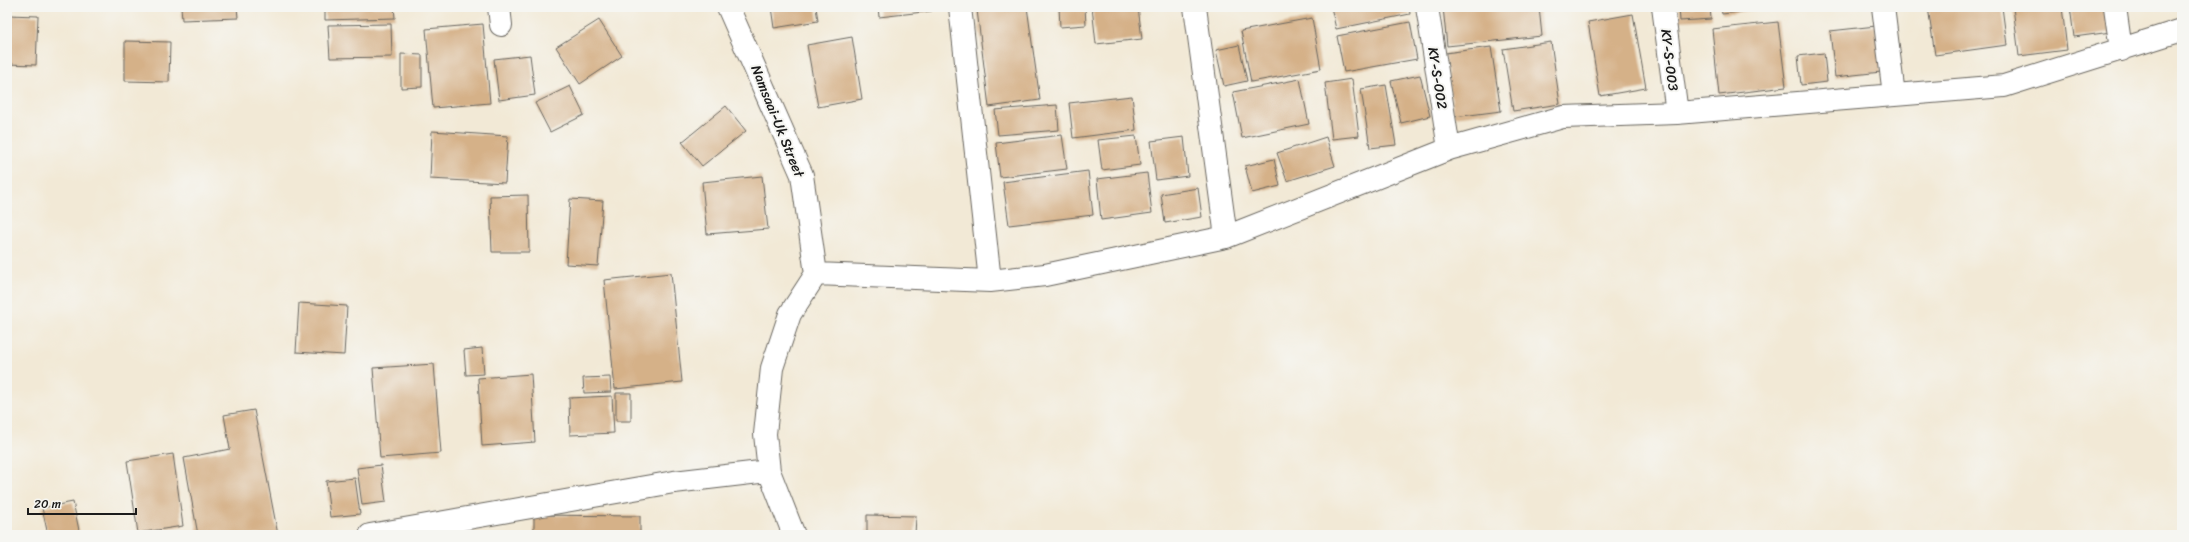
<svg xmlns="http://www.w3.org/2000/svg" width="2189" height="542" font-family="Sriracha,sans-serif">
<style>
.building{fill:#d5b188}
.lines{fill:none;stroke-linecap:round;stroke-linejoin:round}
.minor-casing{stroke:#67645d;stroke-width:24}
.minor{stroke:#fff;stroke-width:22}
.labels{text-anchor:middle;stroke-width:4;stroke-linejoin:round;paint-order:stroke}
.street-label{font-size:14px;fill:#1c1c1c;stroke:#f6f6f2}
</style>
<rect width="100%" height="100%" fill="#f6f6f2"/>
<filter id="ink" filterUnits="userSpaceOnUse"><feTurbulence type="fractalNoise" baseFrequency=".025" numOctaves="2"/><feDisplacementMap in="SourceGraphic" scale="8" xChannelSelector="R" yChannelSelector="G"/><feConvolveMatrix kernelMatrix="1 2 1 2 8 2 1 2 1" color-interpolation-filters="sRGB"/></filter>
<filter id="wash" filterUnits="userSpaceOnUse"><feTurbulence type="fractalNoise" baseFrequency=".012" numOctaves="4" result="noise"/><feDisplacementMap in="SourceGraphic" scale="16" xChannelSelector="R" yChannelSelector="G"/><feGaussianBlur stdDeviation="0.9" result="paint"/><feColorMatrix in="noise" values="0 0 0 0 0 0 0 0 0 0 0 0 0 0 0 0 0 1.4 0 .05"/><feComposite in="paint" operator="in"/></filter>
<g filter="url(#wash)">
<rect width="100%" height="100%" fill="#f2e9d6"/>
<g id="blocks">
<path class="building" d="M 181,7 L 237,7 L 238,18 L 182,20 Z
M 325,7 L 394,7 L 395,18 L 325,20 Z
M 771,7 L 816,7 L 818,21 L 774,28 Z
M 878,7 L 931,7 L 932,11 L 879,17 Z
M 997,7 L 1027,7 L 1040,100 L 989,107 L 977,10 Z
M 1059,7 L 1085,7 L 1086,25 L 1060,27 Z
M 1092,7 L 1138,7 L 1142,39 L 1096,44 Z
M 1331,7 L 1409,7 L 1410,14 L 1336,29 Z
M 1443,7 L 1539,7 L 1542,36 L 1447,46 Z
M 1679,7 L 1710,7 L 1711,19 L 1680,21 Z
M 1721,7 L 1771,7 L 1771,8 L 1722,14 Z
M 1928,7 L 2002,7 L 2007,45 L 1935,55 Z
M 2013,7 L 2062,7 L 2067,50 L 2019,56 Z
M 2070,7 L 2108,7 L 2111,32 L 2074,37 Z
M 1633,14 L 1646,88 L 1600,96 L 1588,22 Z
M 7,15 L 38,16 L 36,65 L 7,64 Z
M 1312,18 L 1321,69 L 1251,82 L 1241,31 Z
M 599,20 L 622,56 L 580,84 L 556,47 Z
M 1410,22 L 1417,59 L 1344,72 L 1337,36 Z
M 1778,22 L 1786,87 L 1719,95 L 1712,29 Z
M 391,24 L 392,57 L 330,58 L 328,25 Z
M 483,24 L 490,103 L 433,108 L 426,29 Z
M 1876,26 L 1881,72 L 1835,77 L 1830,31 Z
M 852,37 L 862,99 L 818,107 L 807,45 Z
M 125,41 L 170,42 L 169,82 L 125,81 Z
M 1551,42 L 1560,104 L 1513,111 L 1503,49 Z
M 1239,45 L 1247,81 L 1224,86 L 1216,50 Z
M 1491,47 L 1501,111 L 1454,117 L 1445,53 Z
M 1824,53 L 1827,82 L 1801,85 L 1798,56 Z
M 401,54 L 422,55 L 422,87 L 401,88 Z
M 530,55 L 535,95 L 499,100 L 494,59 Z
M 1420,75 L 1430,116 L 1401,123 L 1391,81 Z
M 1300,79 L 1309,124 L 1242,138 L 1233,92 Z
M 1352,79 L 1359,136 L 1332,139 L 1325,83 Z
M 1386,85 L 1396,145 L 1370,148 L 1361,89 Z
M 570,86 L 584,115 L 550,132 L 535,103 Z
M 1132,96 L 1136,130 L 1073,138 L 1069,103 Z
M 1057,105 L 1059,130 L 998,135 L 995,110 Z
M 726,106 L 746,131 L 702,166 L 682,142 Z
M 432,131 L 508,136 L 505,183 L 430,179 Z
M 1062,135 L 1067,169 L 1000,177 L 996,143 Z
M 1136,136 L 1140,165 L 1102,170 L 1098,140 Z
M 1184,137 L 1188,176 L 1156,180 L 1151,141 Z
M 1326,137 L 1335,166 L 1287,181 L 1277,153 Z
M 1274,159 L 1280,186 L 1252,193 L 1245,166 Z
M 1088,171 L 1093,215 L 1009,225 L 1003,182 Z
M 1147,173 L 1152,213 L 1101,220 L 1097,179 Z
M 762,176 L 768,229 L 707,234 L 702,182 Z
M 1198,188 L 1202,217 L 1165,223 L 1161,194 Z
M 528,195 L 529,252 L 492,252 L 490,196 Z
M 570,199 L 603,201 L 598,266 L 566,264 Z
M 671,273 L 682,382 L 615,389 L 604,280 Z
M 299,303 L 347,306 L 344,355 L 296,352 Z
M 482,348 L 484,374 L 466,375 L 464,350 Z
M 434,364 L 441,453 L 380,458 L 373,368 Z
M 531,374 L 535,442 L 482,446 L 478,378 Z
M 610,377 L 611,392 L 584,393 L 583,378 Z
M 616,393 L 631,393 L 631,421 L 616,421 Z
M 612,396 L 614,433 L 570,435 L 569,398 Z
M 254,410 L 278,535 L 198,535 L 184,458 L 230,449 L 224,415 Z
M 173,454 L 183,526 L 138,533 L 127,461 Z
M 381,465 L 386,502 L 362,505 L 357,468 Z
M 355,478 L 360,514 L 330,517 L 326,481 Z
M 73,502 L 80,535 L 48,535 L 42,508 Z
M 534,515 L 640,516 L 640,535 L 534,535 Z
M 867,515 L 916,516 L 915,535 L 867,535 Z"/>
</g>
</g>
<g filter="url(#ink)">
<use href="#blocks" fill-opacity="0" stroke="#67645d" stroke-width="1"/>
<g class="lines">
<defs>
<path id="minor" d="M 499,7 L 501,25
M 728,7 L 802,175 L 816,274 L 790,314 L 772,368 L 765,434 L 769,471 L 794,535
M 960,7 L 990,281
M 1195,7 L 1226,237
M 1427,7 L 1449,149
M 1663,7 L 1677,113
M 1883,7 L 1894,95
M 2115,7 L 2121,50
M 816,274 L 990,281 L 1045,275 L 1226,237 L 1449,149 L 1563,117 L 1677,113 L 2004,86 L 2182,30
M 370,535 L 674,482 L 769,471"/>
</defs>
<use href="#minor" class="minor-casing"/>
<use href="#minor" class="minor"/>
</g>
</g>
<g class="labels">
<g class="street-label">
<text transform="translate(1670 60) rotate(83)" y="5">KY-S-003</text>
<text transform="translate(1438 78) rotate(81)" y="5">KY-S-002</text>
<text transform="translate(778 121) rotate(68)" y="5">Namsaai-Uk Street</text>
</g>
</g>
<rect width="2189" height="542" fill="none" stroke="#f6f6f2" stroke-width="24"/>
<path d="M28 508v6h108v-6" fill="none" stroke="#1c1c1c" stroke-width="2"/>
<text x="34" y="508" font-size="12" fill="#1c1c1c" stroke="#f6f6f2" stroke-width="3" paint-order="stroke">20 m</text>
</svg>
